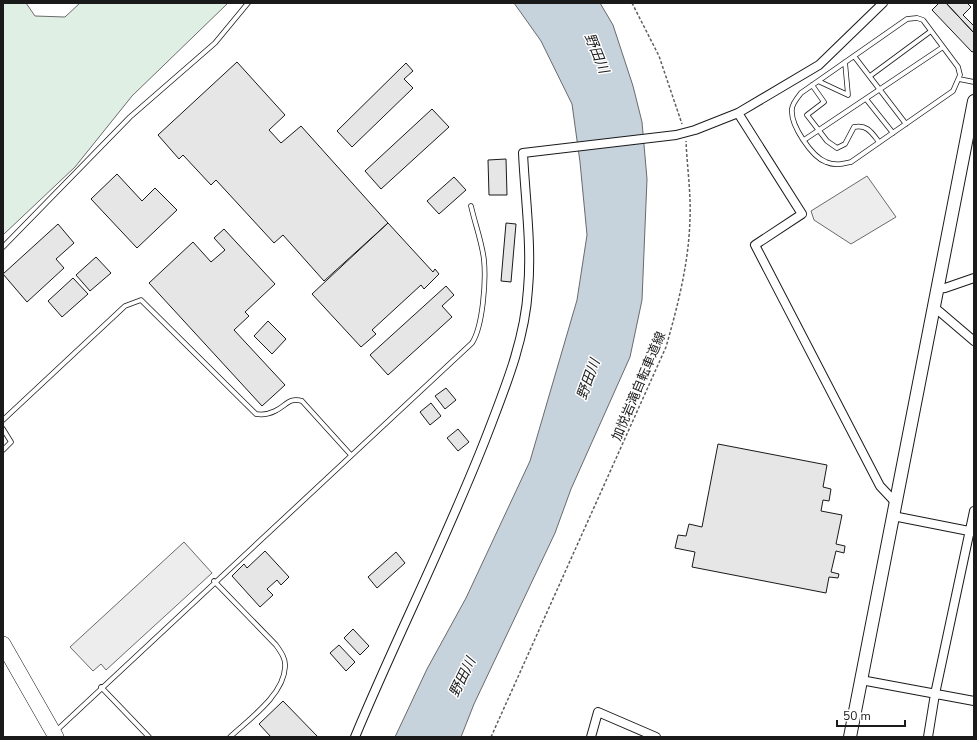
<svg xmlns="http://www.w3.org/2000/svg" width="977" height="740" font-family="'Nunito Sans','Noto Sans JP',sans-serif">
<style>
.green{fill:#e0efe3;stroke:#6a6a6a}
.parking{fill:#ededed;stroke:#6a6a6a}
.water{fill:#c6d2dc;stroke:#6a6a6a}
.building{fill:#e6e6e6;stroke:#1a1a1a}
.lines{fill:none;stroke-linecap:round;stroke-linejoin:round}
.lane-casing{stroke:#1a1a1a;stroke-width:5.5}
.street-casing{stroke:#1a1a1a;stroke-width:10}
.secondary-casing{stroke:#1a1a1a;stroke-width:14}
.highway-casing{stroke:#1a1a1a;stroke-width:16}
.path{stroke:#5f5f5f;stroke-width:1.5;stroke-dasharray:3 2;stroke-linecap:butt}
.lane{stroke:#fff;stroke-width:4}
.street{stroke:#fff;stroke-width:8}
.secondary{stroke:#fff;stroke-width:12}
.highway{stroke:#fff;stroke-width:15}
.labels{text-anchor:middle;stroke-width:3;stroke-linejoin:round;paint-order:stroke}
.street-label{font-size:13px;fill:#1a1a1a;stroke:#fff}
.water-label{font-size:14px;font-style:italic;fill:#1a1a1a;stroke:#fff}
</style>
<rect width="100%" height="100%" fill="#fff"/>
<path class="green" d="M 3,3 L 26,3 L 35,16 L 65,17 L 80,3 L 228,3 L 132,96 L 75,167 L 3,235 Z"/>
<path class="parking" d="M 867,176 L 896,217 L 851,244 L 814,220 L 811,211 Z
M 184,542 L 212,573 L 106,670 L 101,664 L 93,671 L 70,647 Z"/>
<path class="water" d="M 514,3 L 600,3 L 613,25 L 633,86 L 642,122 L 647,179 L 642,300 L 630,357 L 571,489 L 555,533 L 474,704 L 461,737 L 395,737 L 427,669 L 466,598 L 530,461 L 577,300 L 587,235 L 580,162 L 572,104 L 541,41 Z"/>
<path class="building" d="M 939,3 L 946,3 L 974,33 L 974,51 L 972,52 L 932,10 Z
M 946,3 L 967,3 L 971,7 L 963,15 L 974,26 L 974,33 Z
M 237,62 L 285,115 L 269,130 L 281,143 L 301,126 L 388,223 L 324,281 L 283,235 L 274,243 L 216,180 L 211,185 L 183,155 L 179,159 L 158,135 Z
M 406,63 L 413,71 L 404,79 L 413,88 L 352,147 L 337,131 Z
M 432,109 L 449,127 L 381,189 L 365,171 Z
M 506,159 L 507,195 L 489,195 L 488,160 Z
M 117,174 L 142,201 L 155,188 L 177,210 L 137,248 L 91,199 Z
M 454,177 L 466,190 L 439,214 L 427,201 Z
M 388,223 L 433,272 L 435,269 L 439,274 L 424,289 L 421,285 L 372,330 L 376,334 L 361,347 L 312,294 Z
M 506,223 L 516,224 L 511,282 L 501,281 Z
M 58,224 L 74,243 L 56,259 L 64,268 L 27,302 L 3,274 Z
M 224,229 L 275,284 L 245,312 L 249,316 L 234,330 L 285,385 L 262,406 L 149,283 L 193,242 L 211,262 L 225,250 L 214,238 Z
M 96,257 L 111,273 L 90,291 L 76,275 Z
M 73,278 L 88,294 L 62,317 L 48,301 Z
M 446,286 L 454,295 L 442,306 L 452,317 L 388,375 L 370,355 Z
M 268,321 L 286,339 L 272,354 L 254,336 Z
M 446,388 L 456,400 L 445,409 L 435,396 Z
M 431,403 L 441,416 L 430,425 L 420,412 Z
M 458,429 L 469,442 L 458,451 L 447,438 Z
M 718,444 L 827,465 L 823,487 L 831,489 L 829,501 L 823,500 L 821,511 L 842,515 L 836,544 L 845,546 L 844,553 L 836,551 L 831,572 L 839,574 L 838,578 L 829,577 L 826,593 L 692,567 L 695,552 L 675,548 L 678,535 L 686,536 L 689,524 L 702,527 Z
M 265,551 L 289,577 L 281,585 L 277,580 L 267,589 L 273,595 L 260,607 L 232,576 L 244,564 L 247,568 Z
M 396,552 L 405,563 L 377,588 L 368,577 Z
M 353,629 L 369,646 L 360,655 L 344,638 Z
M 339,645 L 355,662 L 346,671 L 330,653 Z
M 283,701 L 318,737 L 271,737 L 259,724 Z"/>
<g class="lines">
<defs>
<path id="lane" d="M 917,18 L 923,20 L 958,67 L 960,75 L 953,91 L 851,162 C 842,164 835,166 826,162 C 812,157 790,125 792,109 C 792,104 797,98 801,93 L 907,19 Z
M 854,56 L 906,124
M 870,76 L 931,31
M 959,79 L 974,82
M 818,81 L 848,95 L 845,62
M 812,85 L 824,102 L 807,115 L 827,141 L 837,148 L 845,144 L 854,127 C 867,124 872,133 879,142
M 866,99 L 893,133
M 804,140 L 943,47
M 3,247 L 130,117 L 215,43 L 248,3
M 3,420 L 125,306 L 141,300 L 256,414 C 262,415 269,414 275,411 C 286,406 289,397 302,401 L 350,454
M 3,429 L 11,442 L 3,450
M 214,581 L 276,645 C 281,652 286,659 285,667 C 284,695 248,720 230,737
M 101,687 L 149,737
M 56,731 L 472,343 C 483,326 486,281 484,260 C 482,242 475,224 471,206"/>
<path id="street" d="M 738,113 L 802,214 L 755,245 L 880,486 L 896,503
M 937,289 L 945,288 L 974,278
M 933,306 L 974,341
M 893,516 L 974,532
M 861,680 L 974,701
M 355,737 C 397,636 447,538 487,435 C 505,388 525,340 528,289 C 532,246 525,196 523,153 L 676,135 L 695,130 L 738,113 L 819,65 L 883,3
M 591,737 L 598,712 L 656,737
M 928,737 L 935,694 L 974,511"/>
<path id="secondary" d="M 850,737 L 974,101"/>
<path id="highway" d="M 3,644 L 56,737"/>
</defs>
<use href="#lane" class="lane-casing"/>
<use href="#street" class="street-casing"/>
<use href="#secondary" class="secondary-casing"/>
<use href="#highway" class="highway-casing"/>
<path class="path" d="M 632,3 L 659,56 L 682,124
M 491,737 L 666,347 C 678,305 689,262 690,218 C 691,192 687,166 686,141"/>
<use href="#lane" class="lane"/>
<use href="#street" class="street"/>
<use href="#secondary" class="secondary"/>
<use href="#highway" class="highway"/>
</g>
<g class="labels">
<g class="street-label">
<text transform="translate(638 386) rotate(-67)" y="5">加悦岩滝自転車道線</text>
</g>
<g class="water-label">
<text transform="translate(597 53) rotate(68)" y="5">野田川</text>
<text transform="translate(588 379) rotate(-70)" y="5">野田川</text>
<text transform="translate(462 677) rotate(-64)" y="5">野田川</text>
</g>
</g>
<rect width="977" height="740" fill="none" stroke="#1a1a1a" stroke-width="8"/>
<path d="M837 720v6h68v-6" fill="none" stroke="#1a1a1a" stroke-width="2"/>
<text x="843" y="720" font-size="12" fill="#1a1a1a" stroke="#ffffff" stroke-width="3" paint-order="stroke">50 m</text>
</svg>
